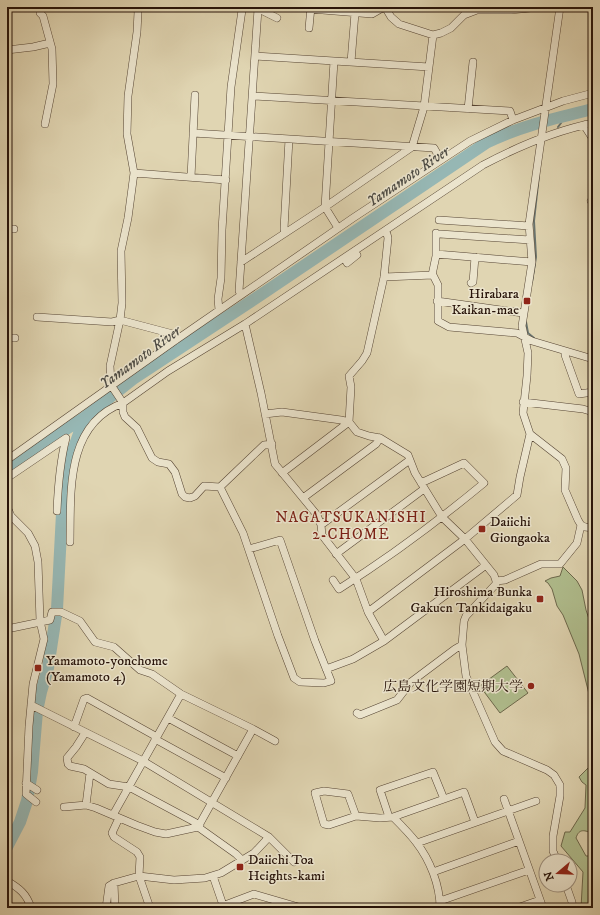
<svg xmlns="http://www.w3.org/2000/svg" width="600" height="915" font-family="'IM FELL DW Pica','Noto Serif JP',serif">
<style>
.green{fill:#b0be8e;stroke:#6c684c}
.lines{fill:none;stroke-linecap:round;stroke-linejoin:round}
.stream{stroke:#6a7570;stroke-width:2}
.river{stroke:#96b7b4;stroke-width:12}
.minor-casing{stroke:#543;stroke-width:8}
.minor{stroke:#ebe4cd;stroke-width:7}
.poi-dot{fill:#8f2418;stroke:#ebe4cd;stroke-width:1.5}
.labels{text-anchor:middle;stroke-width:3;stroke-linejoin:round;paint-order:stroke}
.poi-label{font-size:14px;fill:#271309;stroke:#ebe4cd;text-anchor:end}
.water-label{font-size:15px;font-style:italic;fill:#4e4c45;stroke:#ebe4cd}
.neighbourhood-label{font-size:15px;letter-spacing:1px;fill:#7a1f14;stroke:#ebe4cd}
</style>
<rect width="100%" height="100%" fill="#e0d5b2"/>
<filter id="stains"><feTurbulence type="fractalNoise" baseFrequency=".005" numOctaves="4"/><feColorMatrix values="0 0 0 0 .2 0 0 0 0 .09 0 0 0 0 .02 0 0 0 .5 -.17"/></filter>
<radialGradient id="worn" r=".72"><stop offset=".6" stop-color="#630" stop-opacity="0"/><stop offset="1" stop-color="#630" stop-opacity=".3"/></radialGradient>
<path class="green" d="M 563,567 L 577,581 L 582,590 L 586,610 L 592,628 L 593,698 L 589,694 L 579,654 L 563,615 L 557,606 L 552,589 L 548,583 L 545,581 L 551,578 L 560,576 Z
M 507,666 L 528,693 L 500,713 L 482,689 L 481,685 Z
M 588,768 L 593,787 L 593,834 C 585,830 579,828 576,838 L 586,856 L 589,856 L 593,852 L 593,908 L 581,908 L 583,872 L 561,846 L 565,832 L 570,832 L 585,808 L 586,785 L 582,782 L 579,777 Z"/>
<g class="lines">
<path class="stream" d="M 558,127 L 561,123 L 563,117
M 532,282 L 536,257 L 534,221 L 539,175
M 526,322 L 528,333 L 534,338"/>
<path class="river" d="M 7,467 L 85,417 L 133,379 L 262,294 L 486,143 C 520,126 556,118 593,109
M 7,847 L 20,822 L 27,801 L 32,772 L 37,711 L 41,692 L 48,668 L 57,609 L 64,475 L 85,417"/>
<defs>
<path id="minor" d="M 40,7 L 40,13 L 43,16 L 52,49 L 53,84 L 45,124
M 136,7 L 138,12 L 137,32 L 128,96 L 127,134 L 134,173 L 128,218 L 121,251 L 122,303 L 120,320 L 110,366 L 111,385 L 123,403 L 123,412 L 125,417 L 137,428 L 152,458 L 158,462 L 169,464 L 175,472 L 182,494 L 185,497 L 190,498 L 195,496 L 204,486 L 220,487 L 264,445 L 272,444
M 255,7 L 277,18
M 385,7 L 391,17 L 399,24 L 433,35 L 441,33 L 451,28 L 464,15 L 477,10 L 511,10 L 540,7
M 310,9 L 372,14 L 384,7
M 309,28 L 311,7
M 7,50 L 33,47 L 50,43
M 255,56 L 429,67
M 334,61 L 325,207 L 338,228
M 351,62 L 355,13
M 253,96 L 510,111 L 513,120
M 468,109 L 473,62
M 584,125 L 593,139
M 193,133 L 434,148 L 441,160
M 134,173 L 226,180
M 191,177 L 195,95
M 593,200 L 591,201 L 593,203
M 439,220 L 529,226
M 7,229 L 14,229
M 285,233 L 284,229 L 289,139
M 440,234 L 530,240
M 436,254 L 532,262
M 346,261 L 347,263 L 357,255
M 241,262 L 325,207 L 412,147 L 424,107 L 433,35
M 432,275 L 436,256 L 436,233
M 384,277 L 433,275 L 438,285 L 438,321 L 449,327 L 517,333 L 532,341 L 593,359
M 471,283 L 473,282 L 475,257
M 241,295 L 239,291 L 258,9
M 437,301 L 523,313
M 219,310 L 218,299 L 221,278 L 222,230 L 231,87 L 242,10 L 245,7
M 37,317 L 112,322 L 120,320 L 173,334 L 176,340
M 245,324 L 261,393 L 275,464 L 317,515 L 321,525 L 322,535 L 356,579 L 368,612 L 384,641
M 7,338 L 15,338
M 565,351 L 565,355 L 579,394 L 593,392
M 523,402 L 583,409 L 593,412
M 265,414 L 282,412 L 341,420 L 349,422 L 357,432 L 369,436 L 380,438 L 408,455 L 415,473 L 442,517 L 465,539 L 494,575 L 496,581 L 496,584 L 466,616 L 464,621 L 462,645 L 466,676 L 495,742 L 503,751 L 547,770 L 554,775 L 560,785 L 560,796 L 553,836 L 553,851 L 557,861
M 530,434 L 562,459 L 566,468 L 565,490 L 578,520 L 581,525 L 585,527 L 593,528
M 7,460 L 176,340 L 353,218 L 470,141 L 513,120 L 563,101 L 593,93
M 282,473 L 349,422 L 351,387 L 349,376 L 362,361 L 367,353 L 384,277 L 388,238 L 387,234
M 7,478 L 66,438 C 60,462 58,486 57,511
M 220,487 L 243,533 L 278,636 L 294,678 L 300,682 L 324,683 L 331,681 L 315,641 L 280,540 L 249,549
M 303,498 L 376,444 L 380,438
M 7,507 L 11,516 L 28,533 L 35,546 L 38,562 L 40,621 L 44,639 L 33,684 L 29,726 L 26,794 L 36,802
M 321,525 L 407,462 L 410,461
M 70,542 C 71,493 65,424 123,403 L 168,371 L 245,324 L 483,165 C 517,147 554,131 593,123
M 336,554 L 424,489
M 333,580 L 339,589 C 390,557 438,521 484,483 L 464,463 L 421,483
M 496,581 L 505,580 L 541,564 L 560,564 L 577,543 L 581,525
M 368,612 L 465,539 L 517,495 L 520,477 L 530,434 L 523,413 L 527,376 L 528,353 L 522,326 L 532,262 L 529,224 L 560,7
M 7,629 L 50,620 L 52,612 L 61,612 L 80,621 L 95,642 L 114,647 L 140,670 L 152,674 L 181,694 L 253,729 L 275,741
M 326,669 L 353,659 L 384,641 L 486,565
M 31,705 L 143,761 L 269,837 L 294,862
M 357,713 L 360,715 L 397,700 L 411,682 L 455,649 L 462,645
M 168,718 L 238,756
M 74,727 L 84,699 L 87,698 L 157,737
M 85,733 L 76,747 L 67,758 L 68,764 L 70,766 L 84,769 L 109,784 L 129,787 L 200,825
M 155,739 L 226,778
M 26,783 L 37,790
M 504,799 L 543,908
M 86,805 L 90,773
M 64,807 L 86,805 L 96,808 L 136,825 L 155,832 L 166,834 L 198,827 L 236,854 L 242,860
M 113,815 L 181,694
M 356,816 L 348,794 L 324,791 L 315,793 L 324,824 L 329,825 L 356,816 L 380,818 L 393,817 C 401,825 409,833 416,842 C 430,860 440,885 440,908
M 389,817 L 380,790 L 433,772 L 444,799
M 393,817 L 464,792 L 475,822
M 119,818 L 112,833 L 114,837 L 137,852 L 140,857 L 139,876 L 150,908
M 198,827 L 253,729
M 417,843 L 536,801
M 433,872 L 519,841
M 213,876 L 224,908
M 7,881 C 19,888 27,894 31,908
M 114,883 L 115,908
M 566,885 L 572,902 L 573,908
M 440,901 L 529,870
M 106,908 L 109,886 L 114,883 L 139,876 L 174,880 L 205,878 L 221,873 L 254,853 L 269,837
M 217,908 L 254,894 L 302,908
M 517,908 L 540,900"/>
</defs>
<use href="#minor" class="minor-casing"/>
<use href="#minor" class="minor"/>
</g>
<g class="poi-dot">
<rect x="523" y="297" width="8" height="8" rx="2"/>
<rect x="478" y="525" width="8" height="8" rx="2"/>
<rect x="536" y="595" width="8" height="8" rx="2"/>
<rect x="34" y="664" width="8" height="8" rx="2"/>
<circle cx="531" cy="686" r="4"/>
<rect x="236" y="863" width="8" height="8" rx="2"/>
</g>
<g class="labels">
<g class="poi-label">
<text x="519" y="298">Hirabara<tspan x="519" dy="16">Kaikan-mae</tspan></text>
<text x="490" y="526" text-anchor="start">Daiichi<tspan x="490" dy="16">Giongaoka</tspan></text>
<text x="532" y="596">Hiroshima Bunka<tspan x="532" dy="16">Gakuen Tankidaigaku</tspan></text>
<text x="46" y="665" text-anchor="start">Yamamoto-yonchome<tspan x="46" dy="16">(Yamamoto 4)</tspan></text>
<text x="523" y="691">広島文化学園短期大学</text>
<text x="248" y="864" text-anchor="start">Daiichi Toa<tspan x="248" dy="16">Heights-kami</tspan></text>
</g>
<g class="water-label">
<text transform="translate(408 176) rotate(-34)" y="5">Yamamoto River</text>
<text transform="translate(140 357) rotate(-36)" y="5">Yamamoto River</text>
</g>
<g class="neighbourhood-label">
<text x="351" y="522">NAGATSUKANISHI<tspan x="351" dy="17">2-CHOME</tspan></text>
</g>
</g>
<rect width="600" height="915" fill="none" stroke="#e0d5b2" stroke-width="24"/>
<rect x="8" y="8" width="584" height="899" fill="none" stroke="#271309" stroke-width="2"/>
<rect x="12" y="12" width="576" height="891" fill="none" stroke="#271309"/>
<g transform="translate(558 873) rotate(251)"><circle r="19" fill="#ebe4cd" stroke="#9d907f"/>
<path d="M0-3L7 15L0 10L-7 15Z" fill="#8f2418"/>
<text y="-6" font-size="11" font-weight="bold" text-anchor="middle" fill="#271309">N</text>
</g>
<rect width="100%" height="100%" filter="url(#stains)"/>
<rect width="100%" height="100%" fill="url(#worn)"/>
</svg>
